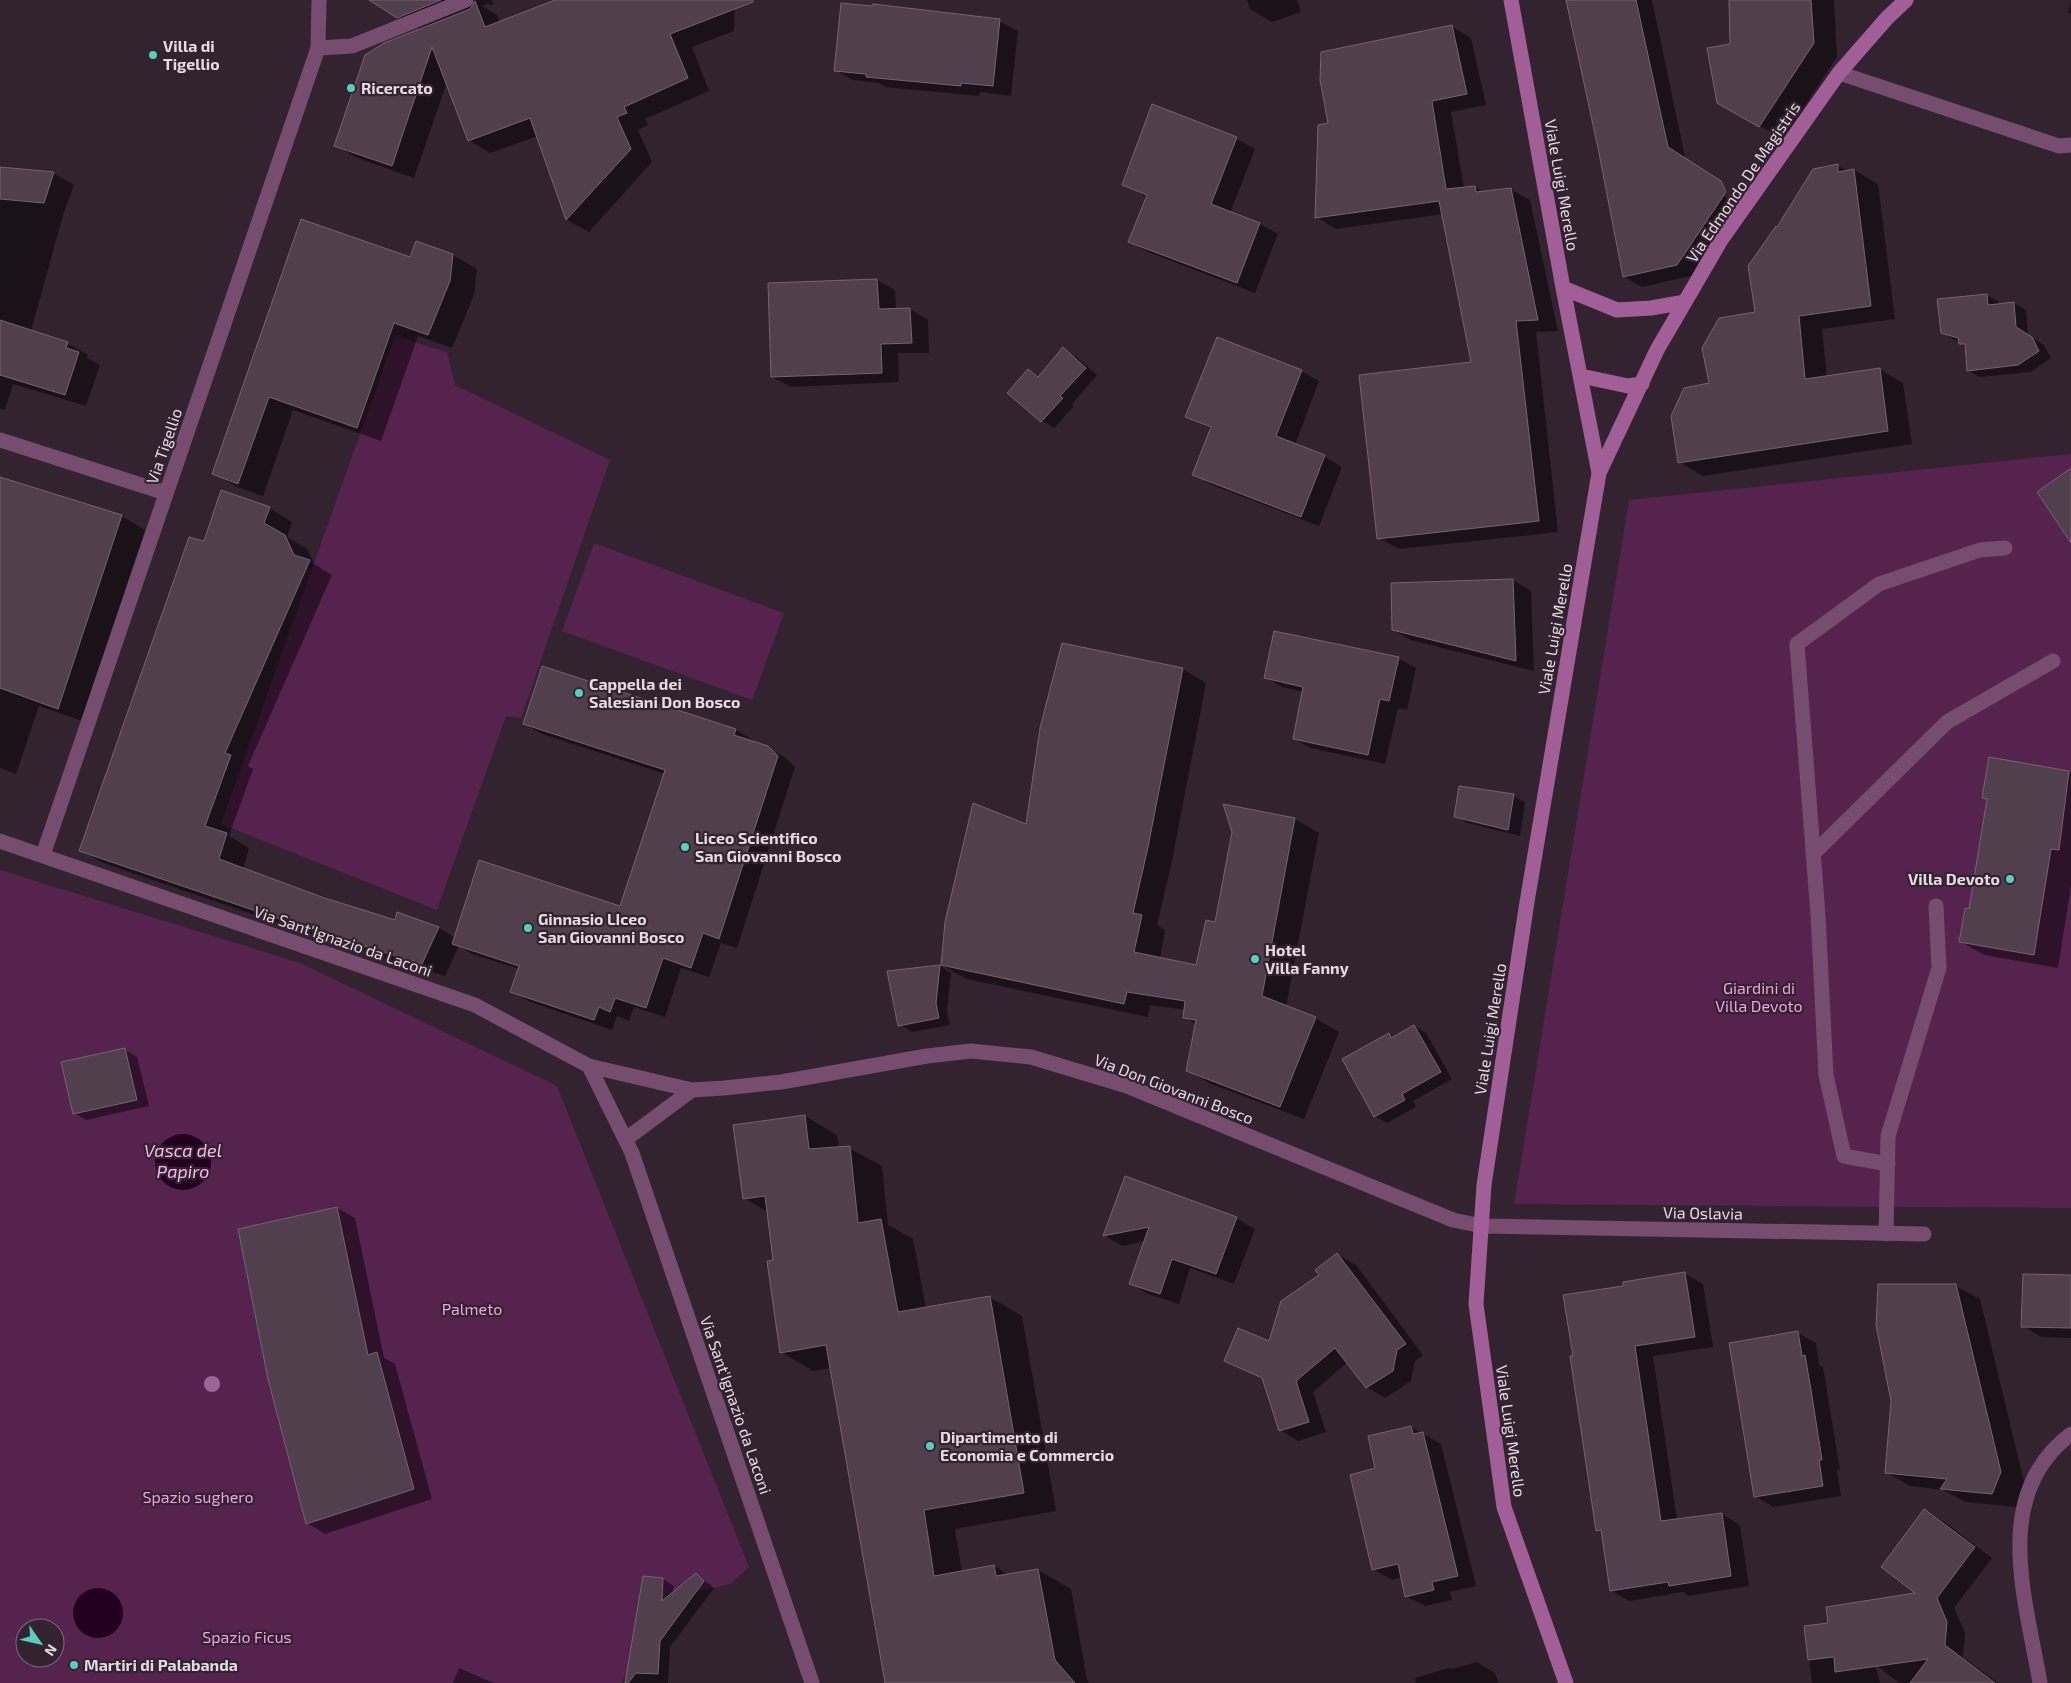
<svg xmlns="http://www.w3.org/2000/svg" width="2071" height="1683" font-family="'Exo 2',sans-serif">
<style>
.green{fill:#56234f;fill-rule:evenodd}
.water{fill:#23001f}
.shadow{fill:#0007}
.building{fill:#513f4d;stroke:#776373}
.lines{fill:none;stroke-linecap:round;stroke-linejoin:round}
.lane{stroke:#774d6f;stroke-width:15}
.street{stroke:#774d6f;stroke-width:15}
.secondary{stroke:#a25f97;stroke-width:15}
.tree{fill:#9e6694}
.poi-dot{fill:#59cebe;stroke:#332230;stroke-width:2}
.labels{text-anchor:middle;stroke-width:4.5;stroke-linejoin:round;paint-order:stroke}
.poi-label{font-size:16px;font-weight:bold;fill:#e5dae2;stroke:#332230;text-anchor:start}
.street-label{font-size:16px;fill:#e5dae2;stroke:#332230}
.park-label{font-size:16px;fill:#f69ee6;stroke:#332230}
.water-label{font-size:18px;font-style:italic;fill:#fdb6f0;stroke:#332230}
</style>
<rect width="100%" height="100%" fill="#332230"/>
<path class="green" d="M 395,336 L 447,352 L 455,385 L 610,460 L 521,718 L 506,716 L 437,910 L 221,824 Z
M 2071,454 L 2071,1208 L 1514,1204 L 1629,500 ZM 1989,758 L 2069,771 L 2059,850 L 2051,849 L 2034,954 L 1959,942 L 1964,909 L 1969,909 L 1987,799 L 1982,798 Z
M 594,543 L 784,613 L 752,700 L 562,631 Z
M 0,870 L 300,963 L 557,1086 L 749,1567 L 730,1584 L 665,1599 L 635,1624 L 627,1673 L 621,1683 L 0,1683 ZM 25,1628 L 55,1628 L 55,1658 L 25,1658 Z"/>
<path class="water" d="M155 1162a28 28 0 1 1 56 0a28 28 0 1 1-56 0Z
M73 1613a25 25 0 1 1 50 0a25 25 0 1 1-50 0Z"/>
<path class="shadow" d="M 371,0 L 492,0 L 494,5 L 487,4 L 482,6 L 497,15 L 500,23 L 559,0 L 735,0 L 734,31 L 692,47 L 709,91 L 645,119 L 648,125 L 638,130 L 652,162 L 589,232 L 567,220 L 538,136 L 490,153 L 469,140 L 447,82 L 414,178 L 357,158 L 336,145 L 421,30 Z
M 1247,0 L 1297,0 L 1301,12 L 1272,22 L 1250,9 Z
M 1575,0 L 1652,0 L 1694,200 L 1724,196 L 1741,206 L 1695,275 L 1642,287 L 1624,277 Z
M 1730,0 L 1834,0 L 1837,57 L 1783,139 L 1718,102 L 1731,45 Z
M 2071,2 L 2071,14 L 2068,12 Z
M 999,21 L 1018,31 L 1011,96 L 980,92 L 979,96 L 885,87 L 879,83 L 853,80 L 835,70 Z
M 1451,26 L 1471,38 L 1486,105 L 1451,112 L 1464,188 L 1474,187 L 1484,192 L 1510,189 L 1530,200 L 1558,331 L 1536,332 L 1558,532 L 1399,549 L 1379,538 L 1472,363 L 1443,214 L 1336,229 L 1316,217 L 1329,124 Z
M 1153,106 L 1237,139 L 1255,149 L 1230,213 L 1260,224 L 1278,234 L 1255,293 L 1148,252 L 1130,242 L 1147,197 L 1123,184 Z
M 1838,166 L 1848,171 L 1854,170 L 1878,184 L 1895,319 L 1822,329 L 1827,377 L 1879,369 L 1903,383 L 1912,444 L 1703,476 L 1679,462 L 1710,384 L 1756,313 L 1778,228 L 1814,170 Z
M 0,168 L 53,173 L 74,185 L 63,215 L 31,331 L 67,343 L 88,355 L 87,358 L 100,365 L 86,406 L 13,384 L 5,410 L 0,409 Z
M 302,220 L 411,259 L 416,243 L 453,255 L 477,269 L 474,295 L 452,348 L 418,336 L 381,441 L 293,410 L 263,496 L 237,487 L 213,473 Z
M 877,280 L 895,290 L 896,310 L 910,309 L 928,320 L 929,353 L 898,353 L 899,382 L 791,387 L 772,377 Z
M 1987,295 L 1999,302 L 1999,305 L 2013,303 L 2026,310 L 2028,335 L 2044,345 L 2051,358 L 2031,372 L 1980,377 L 1968,371 L 1966,347 L 1942,332 L 1939,300 Z
M 1063,349 L 1075,356 L 1097,375 L 1072,404 L 1074,406 L 1054,428 L 1042,421 L 1009,393 L 1028,370 L 1040,377 Z
M 1301,371 L 1319,381 L 1295,445 L 1324,456 L 1342,467 L 1319,526 L 1212,485 L 1194,474 L 1211,429 L 1187,417 Z
M 0,478 L 122,516 L 145,530 L 82,721 L 39,706 L 16,774 L 0,768 Z
M 269,508 L 292,522 L 287,537 L 307,549 L 314,564 L 332,575 L 248,766 L 253,769 L 229,836 L 249,848 L 243,869 L 395,921 L 398,914 L 439,928 L 455,938 L 621,907 L 665,774 L 542,734 L 524,724 L 542,668 L 736,730 L 754,741 L 753,742 L 767,747 L 786,758 L 795,767 L 737,948 L 721,943 L 709,977 L 681,968 L 665,1017 L 634,1007 L 629,1021 L 617,1016 L 612,1030 L 530,1002 L 512,991 L 519,969 L 472,954 L 459,946 L 445,976 L 337,943 L 103,863 L 81,850 L 204,543 Z
M 1513,580 L 1531,591 L 1534,671 L 1411,640 L 1393,630 Z
M 1399,659 L 1416,668 L 1407,710 L 1398,708 L 1385,764 L 1311,748 L 1294,739 L 1304,692 L 1282,687 L 1265,677 Z
M 1183,669 L 1206,683 L 1172,861 L 1157,925 L 1165,930 L 1160,959 L 1197,967 L 1216,923 L 1233,832 L 1225,806 L 1295,819 L 1319,833 L 1286,1007 L 1315,1018 L 1339,1032 L 1304,1119 L 1211,1084 L 1187,1070 L 1196,1024 L 1185,1017 L 1186,1010 L 1150,1005 L 1148,1017 L 966,979 L 942,965 L 1028,826 Z
M 2068,772 L 2071,773 L 2071,886 L 2058,968 L 1984,955 L 1960,941 L 1970,910 L 1988,800 L 1983,797 Z
M 1513,796 L 1525,802 L 1520,836 L 1467,823 L 1455,816 Z
M 940,966 L 951,973 L 947,1011 L 950,1025 L 912,1032 L 900,1025 Z
M 1414,1026 L 1426,1033 L 1452,1079 L 1413,1101 L 1416,1107 L 1387,1123 L 1375,1116 L 1389,1035 L 1394,1038 Z
M 125,1050 L 137,1057 L 149,1106 L 86,1120 L 74,1113 Z
M 805,1116 L 837,1135 L 839,1148 L 849,1148 L 882,1166 L 888,1225 L 913,1239 L 926,1308 L 990,1297 L 1022,1316 L 1056,1511 L 955,1529 L 962,1572 L 994,1566 L 1009,1575 L 1038,1570 L 1071,1589 L 1087,1680 L 1090,1683 L 886,1683 L 831,1368 L 813,1371 L 781,1352 L 775,1262 L 768,1212 L 744,1198 Z
M 1126,1178 L 1236,1218 L 1255,1229 L 1234,1284 L 1190,1268 L 1179,1304 L 1148,1294 L 1130,1283 L 1145,1241 L 1123,1246 L 1105,1236 Z
M 337,1208 L 355,1218 L 384,1358 L 395,1364 L 432,1499 L 325,1534 L 307,1523 Z
M 1337,1254 L 1356,1265 L 1423,1355 L 1415,1361 L 1411,1381 L 1385,1398 L 1367,1387 L 1348,1362 L 1313,1392 L 1326,1432 L 1298,1441 L 1280,1430 L 1264,1380 L 1226,1360 L 1270,1343 Z
M 1685,1274 L 1703,1284 L 1713,1347 L 1653,1356 L 1677,1520 L 1722,1514 L 1740,1525 L 1749,1586 L 1688,1596 L 1683,1592 L 1629,1601 L 1611,1590 L 1602,1533 L 1597,1530 L 1575,1357 L 1625,1287 Z
M 2071,1276 L 2071,1338 L 2041,1337 L 2023,1326 Z
M 1956,1286 L 1980,1299 L 2025,1486 L 2016,1507 L 1965,1502 L 1943,1490 L 1910,1486 L 1886,1472 Z
M 1798,1333 L 1816,1343 L 1819,1365 L 1823,1367 L 1840,1470 L 1837,1470 L 1841,1496 L 1773,1507 L 1755,1496 Z
M 1411,1427 L 1441,1444 L 1476,1586 L 1450,1592 L 1452,1600 L 1425,1606 L 1406,1596 L 1402,1577 L 1392,1580 L 1373,1569 L 1377,1469 Z
M 1925,1511 L 1943,1521 L 1992,1558 L 1954,1608 L 1965,1633 L 1963,1657 L 1998,1683 L 1899,1683 L 1875,1664 L 1880,1683 L 1812,1683 L 1805,1627 L 1829,1624 L 1918,1594 Z
M 696,1574 L 714,1588 L 670,1647 L 668,1683 L 626,1683 L 663,1579 L 674,1586 L 673,1593 Z
M 1477,1662 L 1495,1673 L 1498,1683 L 1416,1683 L 1415,1678 L 1449,1668 L 1452,1669 Z
M 459,1668 L 489,1681 L 493,1683 L 453,1683 Z"/>
<path class="building" d="M 369,0 L 441,0 L 397,18 Z
M 555,0 L 753,0 L 753,2 L 670,34 L 688,78 L 624,107 L 627,113 L 617,117 L 631,149 L 566,220 L 530,118 L 468,141 L 432,47 L 392,166 L 334,146 L 365,55 L 384,43 L 470,9 L 475,1 L 485,27 Z
M 1566,0 L 1636,0 L 1668,147 L 1721,181 L 1726,192 L 1677,265 L 1623,277 L 1598,148 Z
M 1729,0 L 1811,0 L 1814,43 L 1759,127 L 1717,103 L 1707,48 L 1730,44 Z
M 841,3 L 872,6 L 873,4 L 1000,19 L 993,86 L 961,83 L 961,86 L 866,77 L 866,74 L 834,71 Z
M 1452,25 L 1467,94 L 1432,101 L 1446,189 L 1475,186 L 1476,192 L 1511,188 L 1538,320 L 1516,321 L 1539,521 L 1377,539 L 1359,375 L 1471,362 L 1439,201 L 1315,218 L 1318,125 L 1328,123 L 1320,80 L 1321,52 Z
M 1152,104 L 1237,137 L 1211,204 L 1260,223 L 1237,283 L 1128,242 L 1147,195 L 1122,185 Z
M 1838,164 L 1838,172 L 1854,169 L 1871,306 L 1799,316 L 1805,379 L 1880,368 L 1888,431 L 1678,463 L 1671,416 L 1684,388 L 1709,383 L 1702,348 L 1719,318 L 1755,312 L 1748,266 L 1776,226 L 1777,227 L 1813,169 Z
M 0,167 L 54,172 L 44,203 L 0,199 Z
M 301,219 L 410,257 L 416,241 L 453,254 L 450,281 L 428,335 L 394,323 L 357,428 L 269,397 L 238,484 L 212,474 Z
M 877,279 L 879,309 L 910,308 L 912,343 L 881,344 L 882,373 L 771,377 L 768,283 Z
M 1987,294 L 1988,305 L 2014,302 L 2016,327 L 2032,337 L 2039,351 L 2018,365 L 1967,371 L 1965,344 L 1959,344 L 1958,338 L 1941,333 L 1937,299 Z
M 0,320 L 68,342 L 66,348 L 79,352 L 65,395 L 0,375 Z
M 1217,337 L 1302,370 L 1276,436 L 1325,455 L 1301,517 L 1192,475 L 1211,427 L 1185,417 Z
M 1063,347 L 1086,368 L 1060,396 L 1063,398 L 1041,422 L 1007,393 L 1028,369 L 1038,377 Z
M 2071,468 L 2071,543 L 2037,492 Z
M 0,477 L 122,515 L 58,709 L 0,688 Z
M 221,490 L 270,507 L 264,523 L 285,535 L 294,555 L 310,560 L 225,753 L 231,755 L 205,826 L 227,833 L 219,859 L 322,897 L 395,920 L 397,912 L 439,927 L 422,964 L 312,930 L 79,851 L 189,537 L 204,541 Z
M 1513,579 L 1516,661 L 1392,630 L 1391,583 Z
M 1274,631 L 1399,657 L 1389,701 L 1380,699 L 1368,755 L 1293,739 L 1303,687 L 1264,678 Z
M 1062,643 L 1183,668 L 1148,847 L 1133,913 L 1142,915 L 1134,952 L 1196,965 L 1206,920 L 1215,922 L 1232,832 L 1223,804 L 1295,818 L 1262,996 L 1316,1017 L 1280,1107 L 1186,1071 L 1196,1020 L 1183,1018 L 1185,1001 L 1127,992 L 1124,1004 L 941,965 L 945,922 L 973,803 L 1026,824 L 1040,728 Z
M 542,666 L 736,729 L 734,735 L 768,746 L 778,756 L 719,939 L 703,933 L 691,968 L 663,958 L 646,1008 L 615,998 L 610,1012 L 599,1007 L 594,1020 L 510,992 L 519,966 L 452,944 L 479,860 L 620,906 L 665,770 L 523,724 Z
M 1989,757 L 2069,771 L 2059,850 L 2051,849 L 2034,955 L 1959,942 L 1965,908 L 1969,909 L 1987,799 L 1982,798 Z
M 1459,786 L 1514,794 L 1508,830 L 1454,817 Z
M 940,965 L 936,1003 L 939,1018 L 898,1026 L 887,971 Z
M 1414,1025 L 1441,1072 L 1402,1094 L 1405,1100 L 1374,1117 L 1342,1059 L 1389,1033 L 1391,1038 Z
M 125,1048 L 137,1100 L 73,1114 L 61,1062 Z
M 805,1115 L 809,1149 L 850,1146 L 858,1223 L 881,1219 L 898,1312 L 990,1296 L 1024,1493 L 924,1510 L 934,1576 L 994,1565 L 996,1576 L 1038,1569 L 1055,1660 L 1075,1683 L 885,1683 L 826,1345 L 780,1353 L 767,1261 L 773,1260 L 765,1196 L 743,1199 L 733,1125 Z
M 1125,1176 L 1237,1217 L 1216,1274 L 1172,1259 L 1160,1294 L 1129,1284 L 1149,1227 L 1103,1236 Z
M 337,1207 L 368,1355 L 377,1352 L 414,1489 L 306,1524 L 268,1379 L 238,1229 Z
M 1337,1253 L 1406,1344 L 1397,1350 L 1393,1371 L 1366,1388 L 1335,1348 L 1296,1381 L 1309,1422 L 1279,1431 L 1262,1378 L 1224,1361 L 1238,1328 L 1269,1341 L 1281,1301 L 1319,1275 L 1315,1270 Z
M 1685,1272 L 1695,1337 L 1635,1346 L 1661,1521 L 1722,1513 L 1731,1576 L 1669,1586 L 1668,1582 L 1610,1591 L 1601,1530 L 1596,1531 L 1570,1356 L 1573,1356 L 1563,1295 L 1623,1286 L 1623,1282 Z
M 2023,1274 L 2071,1275 L 2071,1328 L 2021,1327 Z
M 1878,1284 L 1956,1284 L 2001,1472 L 1992,1494 L 1940,1489 L 1947,1479 L 1885,1473 L 1891,1401 L 1876,1325 Z
M 1798,1331 L 1802,1356 L 1805,1355 L 1812,1396 L 1822,1460 L 1819,1460 L 1823,1486 L 1754,1497 L 1729,1343 Z
M 1411,1426 L 1413,1434 L 1423,1432 L 1458,1576 L 1432,1582 L 1434,1590 L 1405,1597 L 1398,1564 L 1372,1570 L 1350,1475 L 1375,1468 L 1368,1436 Z
M 1924,1509 L 1975,1547 L 1937,1598 L 1947,1622 L 1945,1645 L 1995,1683 L 1910,1683 L 1928,1659 L 1835,1672 L 1834,1657 L 1808,1660 L 1804,1626 L 1828,1623 L 1826,1607 L 1915,1593 L 1881,1567 Z
M 696,1573 L 704,1581 L 660,1641 L 658,1674 L 636,1673 L 628,1683 L 625,1683 L 643,1576 L 663,1578 L 662,1601 Z"/>
<g class="lines">
<path class="lane" d="M 1839,73 L 2059,146 L 2071,145
M 1813,854 L 1947,722 L 2053,661
M 1888,1164 L 1844,1156 L 1826,1075 L 1818,915 L 1797,644 L 1879,584 L 1980,550 L 2005,548
M 1886,1234 L 1888,1136 L 1939,968 L 1936,906"/>
<path class="street" d="M 318,48 L 352,46 L 466,0
M 0,440 L 166,493
M 0,841 L 475,1005 L 589,1066 L 632,1153 L 812,1683
M 43,855 L 318,48 L 319,0
M 589,1066 L 692,1090 L 724,1088 L 781,1082 L 927,1056 L 971,1051 L 1031,1057 L 1127,1086 L 1453,1220 L 1482,1226 L 1924,1234
M 626,1139 L 692,1090
M 2040,1683 C 2026,1599 1990,1495 2071,1434"/>
<path class="secondary" d="M 1511,0 L 1563,288 L 1599,473 L 1527,902 L 1484,1185 L 1476,1304 L 1504,1507 L 1566,1683
M 1563,288 L 1617,310 L 1651,308 L 1685,302
M 1581,376 L 1628,386 L 1642,384
M 1599,473 L 1657,350 L 1721,240 L 1839,73 L 1887,18 L 1906,0"/>
</g>
<circle class="tree" cx="212" cy="1384" r="8"/>
<g class="poi-dot">
<circle cx="153" cy="55" r="5"/>
<circle cx="351" cy="88" r="5"/>
<circle cx="579" cy="693" r="5"/>
<circle cx="685" cy="847" r="5"/>
<circle cx="2010" cy="879" r="5"/>
<circle cx="528" cy="928" r="5"/>
<circle cx="1255" cy="959" r="5"/>
<circle cx="930" cy="1446" r="5"/>
<circle cx="74" cy="1665" r="5"/>
</g>
<g class="labels">
<g class="poi-label">
<text x="163" y="52">Villa di<tspan x="163" dy="18">Tigellio</tspan></text>
<text x="361" y="94">Ricercato</text>
<text x="589" y="690">Cappella dei<tspan x="589" dy="18">Salesiani Don Bosco</tspan></text>
<text x="695" y="844">Liceo Scientifico<tspan x="695" dy="18">San Giovanni Bosco</tspan></text>
<text x="2000" y="885" text-anchor="end">Villa Devoto</text>
<text x="538" y="925">Ginnasio LIceo<tspan x="538" dy="18">San Giovanni Bosco</tspan></text>
<text x="1265" y="956">Hotel<tspan x="1265" dy="18">Villa Fanny</tspan></text>
<text x="940" y="1443">Dipartimento di<tspan x="940" dy="18">Economia e Commercio</tspan></text>
<text x="84" y="1671">Martiri di Palabanda</text>
</g>
<g class="street-label">
<text transform="translate(1743 182) rotate(-56)" y="6">Via Edmondo De Magistris</text>
<text transform="translate(1562 185) rotate(80)" y="6">Viale Luigi Merello</text>
<text transform="translate(164 446) rotate(-71)" y="6">Via Tigellio</text>
<text transform="translate(1555 629) rotate(-80)" y="6">Viale Luigi Merello</text>
<text transform="translate(343 941) rotate(19)" y="6">Via Sant'Ignazio da Laconi</text>
<text transform="translate(1490 1029) rotate(-81)" y="6">Viale Luigi Merello</text>
<text transform="translate(1174 1089) rotate(21)" y="6">Via Don Giovanni Bosco</text>
<text transform="translate(1703 1213) rotate(1)" y="6">Via Oslavia</text>
<text transform="translate(736 1405) rotate(71)" y="6">Via Sant'Ignazio da Laconi</text>
<text transform="translate(1511 1431) rotate(82)" y="6">Viale Luigi Merello</text>
</g>
<g class="park-label">
<text x="1759" y="994">Giardini di<tspan x="1759" dy="18">Villa Devoto</tspan></text>
<text x="472" y="1315">Palmeto</text>
<text x="198" y="1503">Spazio sughero</text>
<text x="247" y="1643">Spazio Ficus</text>
</g>
<g class="water-label">
<text x="183" y="1157">Vasca del<tspan x="183" dy="21">Papiro</tspan></text>
</g>
</g>
<g transform="translate(40 1643) rotate(124)"><circle r="24" fill="#332230" stroke="#7a6c77"/>
<path d="M0-4L9 19L0 12L-9 19Z" fill="#59cebe"/>
<text y="-8" font-size="14" font-weight="bold" text-anchor="middle" fill="#e5dae2">N</text>
</g>
</svg>
